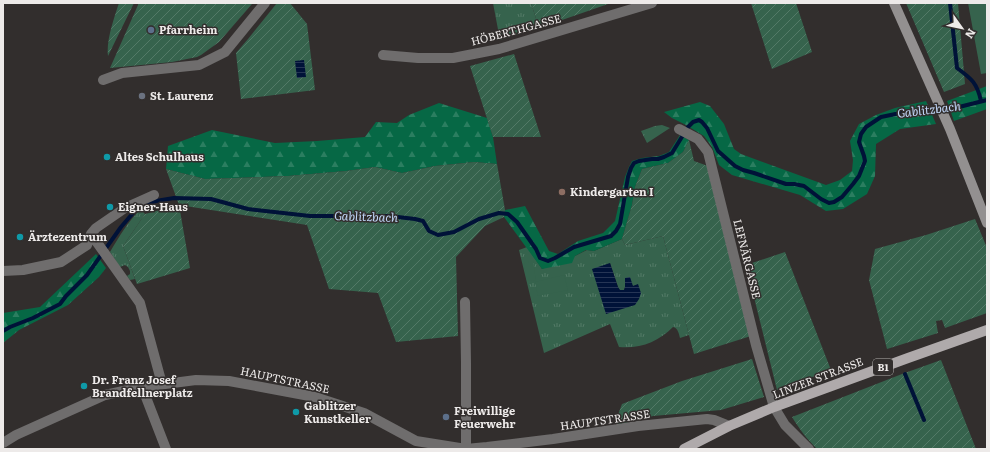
<svg xmlns="http://www.w3.org/2000/svg" width="990" height="452" font-family="Literata,serif">
<style>
.grass{fill:url(#grass-tufts);fill-rule:evenodd}
.forest{fill:url(#forest-firs)}
.garden{fill:url(#garden-furrows)}
.pitch{fill:#36634d}
.water{fill:url(#water-rules)}
.lines{fill:none;stroke-linecap:round;stroke-linejoin:round}
.stream{stroke:#001238;stroke-width:4}
.street{stroke:#6f6d6d;stroke-width:10}
.secondary{stroke:#939090;stroke-width:10}
.primary{stroke:#afaaab;stroke-width:10}
.service-dot{fill:#5c6f8a;stroke:#322e2d;stroke-width:1.5}
.worship-dot{fill:#6b7280;stroke:#322e2d;stroke-width:1.5}
.culture-dot{fill:#0f9aa8;stroke:#322e2d;stroke-width:1.5}
.education-dot{fill:#8d6e63;stroke:#322e2d;stroke-width:1.5}
.labels{text-anchor:middle;stroke-width:3;stroke-linejoin:round;paint-order:stroke}
.shield{fill:#322e2d;stroke:#b5b2b1;stroke-width:1}
.shield-label{font-size:10px;font-weight:bold;fill:#edeae9}
.poi-label{font-size:11px;font-weight:bold;fill:#edeae9;stroke:#322e2d;text-anchor:start}
.street-label{font-size:11px;fill:#edeae9;stroke:#322e2d}
.water-label{font-size:12px;font-style:italic;fill:#c1d7f8;stroke:#322e2d}
</style>
<defs>
<pattern id="grass-tufts" width="24" height="20" patternUnits="userSpaceOnUse"><rect width="24" height="20" fill="#36634d"/><path d="M3 7l-1-3M5 7V3M7 7l1-3M15 17l-1-3M17 17v-4M19 17l1-3" fill="none" stroke="#537a67"/></pattern>
<pattern id="forest-firs" width="22" height="20" patternUnits="userSpaceOnUse"><rect width="22" height="20" fill="#066845"/><path d="M5 1l3.5 6h-7zM16 11l3.5 6h-7z" fill="#2b7e60"/></pattern>
<pattern id="garden-furrows" width="10" height="10" patternUnits="userSpaceOnUse"><rect width="10" height="10" fill="#36634d"/><path d="M-1 1l2-2M0 10L10 0M9 11l2-2" fill="none" stroke="#537a67"/></pattern>
<pattern id="water-rules" width="6" height="5" patternUnits="userSpaceOnUse"><rect width="6" height="5" fill="#001238"/><path d="M0 2.5h6" fill="none" stroke="#263555"/></pattern>
</defs>
<rect width="100%" height="100%" fill="#322e2d"/>
<path class="grass" d="M 493,3 L 531,3 L 539,28 L 500,40 Z
M 662,125 L 670,128 L 647,143 L 641,131 L 655,126 Z
M 141,209 L 145,214 L 123,246 L 135,279 L 130,280 L 127,276 L 130,274 L 130,271 L 128,267 L 125,265 L 120,267 L 110,252 C 119,237 128,221 141,209 Z
M 663,236 L 689,335 L 680,338 C 679,334 678,328 673,327 C 658,342 640,349 619,347 L 610,324 L 544,353 L 519,250 L 527,247 L 542,269 L 575,256 L 587,250 L 594,251 L 622,239 L 625,245 ZM 610,263 L 618,287 L 620,291 L 624,290 L 625,287 L 625,278 L 633,286 L 637,285 L 606,314 Z"/>
<path class="forest" d="M 987,86 L 987,109 L 954,121 L 947,101 Z
M 926,101 L 936,124 L 900,129 L 876,144 L 875,176 L 867,194 L 843,209 L 826,211 L 800,195 L 732,175 L 719,165 L 712,147 L 704,136 L 686,125 L 672,118 L 664,112 L 700,102 L 710,106 L 724,124 L 734,149 L 741,154 L 826,185 L 840,180 L 852,171 L 853,160 L 850,141 L 859,124 L 876,115 L 895,108 Z
M 439,103 L 487,118 L 493,137 L 497,164 L 474,162 L 435,166 L 402,173 L 375,167 L 346,171 L 288,176 L 205,179 L 166,169 L 168,146 L 212,130 L 275,143 L 317,141 L 365,137 L 376,122 L 397,123 L 409,115 Z
M 680,135 L 689,140 L 683,152 L 668,163 L 642,169 L 635,187 L 632,205 L 622,239 L 594,251 L 586,250 L 575,256 L 572,263 L 542,269 L 504,217 L 505,210 L 525,206 L 549,251 L 558,254 L 578,241 L 603,233 L 615,221 L 625,177 L 629,167 L 632,161 L 642,158 L 659,156 L 669,152 Z
M 96,254 L 106,268 L 99,277 L 68,305 L 19,330 L 3,343 L 3,313 L 40,307 Z"/>
<path class="garden" d="M 119,3 L 134,3 L 108,56 C 106,41 114,18 119,3 Z
M 138,3 L 250,3 L 252,4 L 219,42 L 201,55 L 197,57 L 172,62 L 110,68 L 138,5 Z
M 277,3 L 290,3 L 307,24 L 315,90 L 241,99 L 236,53 L 248,39 Z
M 531,3 L 611,3 L 539,28 Z
M 751,3 L 796,3 L 812,52 L 772,69 Z
M 906,3 L 958,3 L 965,84 L 944,92 Z
M 514,54 L 541,137 L 493,137 L 470,66 Z
M 689,140 L 694,161 L 708,166 L 751,336 L 694,354 L 663,236 L 625,245 L 622,239 L 632,205 L 635,187 L 642,169 L 668,163 L 683,152 Z
M 474,162 L 497,164 L 505,210 L 504,217 L 485,226 L 456,257 L 458,336 L 396,342 L 378,293 L 329,289 L 307,225 L 179,205 L 190,268 L 137,284 L 123,246 L 145,214 L 179,205 L 166,169 L 205,179 L 288,176 L 346,171 L 375,167 L 402,173 L 435,166 Z
M 975,219 L 987,248 L 987,313 L 945,328 L 942,320 L 936,321 L 938,333 L 887,349 L 869,280 L 875,249 L 926,235 Z
M 785,252 L 831,370 L 777,390 L 746,265 Z
M 752,359 L 764,397 L 721,410 L 653,416 L 617,425 L 615,423 L 622,404 L 682,381 Z
M 941,360 L 976,449 L 817,449 C 807,439 800,430 792,417 L 902,374 Z"/>
<path class="pitch" d="M 968,3 L 987,3 L 987,73 L 981,74 Z
M 533,261 L 536,280 L 527,281 L 524,263 Z
M 564,275 L 568,290 L 538,296 L 535,282 Z"/>
<path class="water" d="M 304,60 L 306,77 L 297,78 L 295,61 Z
M 610,263 L 618,287 L 620,290 L 624,290 L 625,287 L 625,278 L 630,277 L 633,286 L 638,284 L 641,293 L 639,299 L 635,305 L 606,314 L 592,269 Z"/>
<g class="lines">
<path class="stream" d="M 950,3 L 957,68 C 972,79 977,83 981,101
M 3,331 L 10,327 L 33,318 L 60,304 L 66,296 L 87,275 L 121,227 L 139,206 L 156,201 L 174,198 L 211,199 L 248,209 L 310,216 L 389,216 L 415,219 L 423,221 L 429,231 L 438,235 L 454,232 L 479,219 L 499,213 L 508,214 L 517,222 L 536,249 L 540,258 L 548,261 L 555,258 L 574,247 L 611,236 L 616,231 L 620,224 L 628,177 L 631,168 L 634,163 L 639,161 L 652,159 L 658,159 L 664,157 L 672,153 L 688,127 L 693,122 L 699,120 L 702,122 L 707,128 L 718,151 L 735,166 L 743,170 L 754,173 L 786,184 L 794,184 L 804,186 L 821,199 L 829,203 L 834,202 L 842,197 L 853,184 L 859,176 L 865,161 L 864,156 L 859,142 L 861,134 L 866,127 L 881,117 L 910,111 L 920,111 L 951,109 L 987,100
M 905,374 L 924,420"/>
<path class="street" d="M 383,55 L 418,58 L 453,58 L 499,49 L 652,3
M 103,80 L 122,73 L 199,65 L 225,52 L 265,3
M 679,129 L 698,139 L 708,152 L 756,345 L 774,407 L 785,425 L 809,449
M 91,234 L 140,303 L 162,384
M 3,271 L 23,270 L 61,262 L 87,245 L 91,234 L 96,228 L 125,208 L 154,195
M 465,302 L 466,363 L 466,449
M 142,387 L 166,449
M 3,443 L 16,435 L 105,395 L 142,387 L 196,380 L 229,381 L 315,397 L 364,413 L 416,441 L 466,449 L 487,447 L 553,439 L 638,426 L 707,419 L 714,420 L 729,426"/>
<path class="secondary" d="M 894,3 L 950,129 L 987,223"/>
<path class="primary" d="M 684,449 L 729,426 L 774,407 L 908,358 L 987,330"/>
</g>
<g class="service-dot">
<circle cx="151" cy="30" r="4"/>
<circle cx="446" cy="417" r="4"/>
</g>
<circle class="worship-dot" cx="142" cy="96" r="4"/>
<g class="culture-dot">
<circle cx="107" cy="157" r="4"/>
<circle cx="110" cy="207" r="4"/>
<circle cx="20" cy="237" r="4"/>
<circle cx="84" cy="386" r="4"/>
<circle cx="296" cy="412" r="4"/>
</g>
<circle class="education-dot" cx="562" cy="192" r="4"/>
<g class="labels">
<rect class="shield" x="873" y="359" width="20" height="16" rx="3"/>
<g class="shield-label">
<text x="883" y="371">B1</text>
</g>
<g class="poi-label">
<text x="159" y="34">Pfarrheim</text>
<text x="150" y="100">St. Laurenz</text>
<text x="115" y="161">Altes Schulhaus</text>
<text x="570" y="196">Kindergarten I</text>
<text x="118" y="211">Eigner-Haus</text>
<text x="28" y="241">Ärztezentrum</text>
<text x="92" y="384">Dr. Franz Josef<tspan x="92" dy="13">Brandfellnerplatz</tspan></text>
<text x="304" y="410">Gablitzer<tspan x="304" dy="13">Kunstkeller</tspan></text>
<text x="454" y="415">Freiwillige<tspan x="454" dy="13">Feuerwehr</tspan></text>
</g>
<g class="street-label">
<text transform="translate(516 30) rotate(-15)" y="4">HÖBERTHGASSE</text>
<text transform="translate(747 259) rotate(76)" y="4">LEFNÄRGASSE</text>
<text transform="translate(818 378) rotate(-21)" y="4">LINZER STRASSE</text>
<text transform="translate(285 380) rotate(12)" y="4">HAUPTSTRASSE</text>
<text transform="translate(605 420) rotate(-8)" y="4">HAUPTSTRASSE</text>
</g>
<g class="water-label">
<text transform="translate(929 110) rotate(-7)" y="4">Gablitzbach</text>
<text transform="translate(366 217) rotate(2)" y="4">Gablitzbach</text>
</g>
</g>
<rect width="990" height="452" fill="none" stroke="#edeae9" stroke-width="8"/>
<g transform="translate(962 28) rotate(123)" stroke="#322e2d" stroke-width="3" paint-order="stroke">
<path d="M0-3L7 15L0 10L-7 15Z" fill="#edeae9"/>
<text y="-6" font-size="11" font-weight="bold" text-anchor="middle" fill="#edeae9">N</text>
</g>
</svg>
